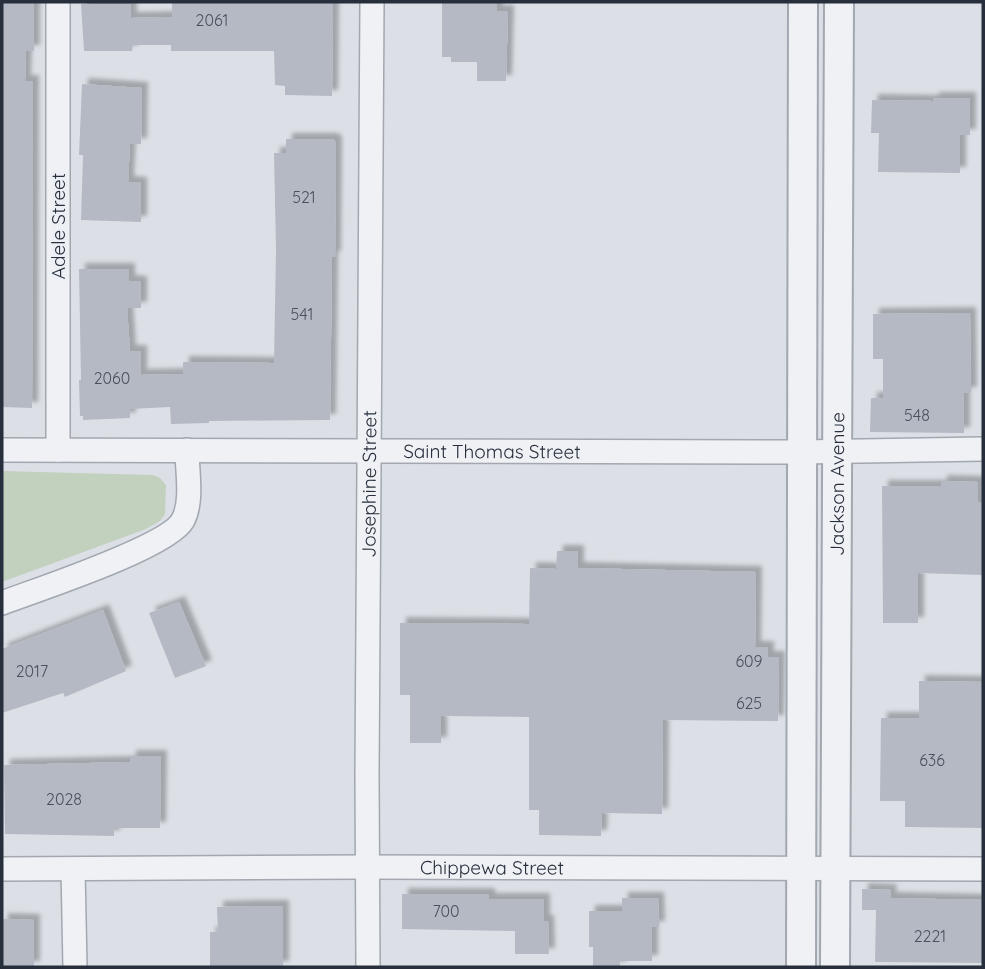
<svg xmlns="http://www.w3.org/2000/svg" width="985" height="969" font-family="Quicksand,sans-serif">
<style>
.green{fill:#c2d0be}
.building{fill:#b4b9c3;filter:url(#shadow)}
.lines{fill:none;stroke-linecap:round;stroke-linejoin:round}
.minor-casing{stroke:#a2a7b0;stroke-width:26}
.tertiary-casing{stroke:#a2a7b0;stroke-width:32}
.minor{stroke:#eff1f5;stroke-width:23}
.tertiary{stroke:#eff1f5;stroke-width:28}
.labels{text-anchor:middle;stroke-width:6;stroke-linejoin:round;paint-order:stroke}
.number-label{font-size:16px;fill:#4a515e}
.street-label{font-size:19px;fill:#272e3c;stroke:#eceff4}
</style>
<defs>
<filter id="shadow"><feDropShadow dx="6" dy="-6" stdDeviation="2" flood-color="#0004"/></filter>
</defs>
<rect width="100%" height="100%" fill="#dce0e6"/>
<path class="green" d="M 2,471 L 153,475 L 160,478 L 166,485 L 165,514 L 160,521 L 146,529 L 2,582 Z"/>
<path class="building" d="M 2,2 L 34,3 L 34,51 L 26,51 L 25,81 L 33,81 L 32,408 L 2,407 Z
M 172,2 L 333,2 L 332,96 L 285,95 L 285,86 L 275,85 L 274,51 L 171,51 L 171,45 L 133,45 L 132,51 L 84,51 L 81,4 L 131,4 L 131,18 L 172,17 Z
M 442,2 L 497,2 L 497,11 L 508,11 L 506,81 L 477,81 L 477,62 L 451,62 L 451,57 L 442,57 Z
M 82,84 L 142,88 L 141,144 L 130,144 L 128,182 L 141,183 L 141,222 L 81,220 L 83,155 L 79,155 Z
M 933,98 L 970,98 L 970,135 L 960,135 L 960,173 L 878,172 L 879,133 L 871,133 L 872,100 L 933,101 Z
M 286,139 L 332,139 L 336,142 L 335,257 L 332,257 L 330,420 L 209,421 L 209,423 L 171,424 L 170,407 L 130,409 L 130,418 L 83,420 L 83,416 L 80,416 L 79,380 L 81,380 L 79,269 L 129,269 L 129,281 L 141,282 L 141,308 L 127,308 L 130,351 L 141,351 L 141,375 L 183,374 L 183,362 L 274,363 L 276,250 L 274,153 L 286,153 Z
M 970,313 L 971,393 L 964,393 L 964,433 L 870,432 L 871,398 L 883,398 L 883,359 L 873,359 L 873,314 Z
M 941,481 L 978,482 L 978,502 L 983,502 L 983,575 L 918,573 L 918,623 L 883,623 L 882,486 L 941,486 Z
M 557,551 L 578,551 L 578,568 L 756,572 L 755,647 L 768,647 L 768,657 L 779,657 L 778,721 L 663,720 L 662,814 L 602,813 L 601,836 L 539,835 L 539,810 L 529,810 L 529,717 L 441,716 L 441,743 L 410,743 L 410,695 L 400,695 L 400,623 L 529,624 L 530,568 L 556,569 Z
M 179,602 L 206,666 L 175,678 L 149,613 Z
M 103,610 L 126,671 L 65,697 L 63,693 L 2,713 L 2,649 Z
M 919,681 L 983,682 L 983,828 L 905,827 L 905,801 L 880,801 L 881,718 L 919,718 Z
M 130,756 L 161,756 L 160,828 L 114,828 L 114,836 L 5,834 L 4,765 L 130,762 Z
M 862,889 L 891,890 L 890,898 L 983,900 L 983,963 L 875,962 L 876,910 L 862,910 Z
M 402,894 L 489,894 L 489,899 L 544,899 L 544,921 L 548,921 L 549,954 L 515,954 L 515,931 L 402,929 Z
M 622,898 L 658,898 L 659,927 L 652,927 L 652,961 L 620,961 L 620,967 L 593,967 L 593,947 L 589,947 L 589,911 L 622,911 Z
M 253,906 L 283,906 L 283,967 L 210,967 L 210,932 L 218,932 L 217,907 Z
M 2,919 L 34,920 L 34,967 L 2,967 Z"/>
<g class="lines">
<defs>
<g id="minor">
<path id="s1" d="M 2,450 L 801,452 L 983,449"/>
<path d="M 58,450 L 58,2"/>
<path d="M 2,603 C 36,590 169,547 183,520 C 193,501 187,471 187,450"/>
<path id="s2" d="M 2,869 L 367,867 L 983,869"/>
<path d="M 73,869 L 75,967"/>
<path id="s3" d="M 368,967 L 367,775 L 372,2"/>
</g>
<g id="tertiary">
<path d="M 801,967 L 803,2"/>
<path id="s4" d="M 835,967 L 839,2"/>
</g>
</defs>
<use href="#minor" class="minor-casing"/>
<use href="#tertiary" class="tertiary-casing"/>
<use href="#minor" class="minor"/>
<use href="#tertiary" class="tertiary"/>
</g>
<g class="labels">
<g class="number-label">
<text x="212" y="26">2061</text>
<text x="304" y="203">521</text>
<text x="302" y="320">541</text>
<text x="112" y="384">2060</text>
<text x="917" y="421">548</text>
<text x="749" y="667">609</text>
<text x="32" y="677">2017</text>
<text x="749" y="709">625</text>
<text x="932" y="766">636</text>
<text x="64" y="805">2028</text>
<text x="446" y="917">700</text>
<text x="930" y="942">2221</text>
</g>
<g class="street-label">
<text transform="translate(58 226) rotate(-90)" y="7">Adele Street</text>
<text dy="7" stroke="none"><textPath href="#s1" startOffset="490">Saint Thomas Street</textPath></text>
<text dy="7" stroke="none"><textPath href="#s3" startOffset="483">Josephine Street</textPath></text>
<text dy="7" stroke="none"><textPath href="#s4" startOffset="483">Jackson Avenue</textPath></text>
<text dy="7" stroke="none"><textPath href="#s2" startOffset="490">Chippewa Street</textPath></text>
</g>
</g>
<rect width="985" height="969" fill="none" stroke="#272e3c" stroke-width="7"/>
</svg>
